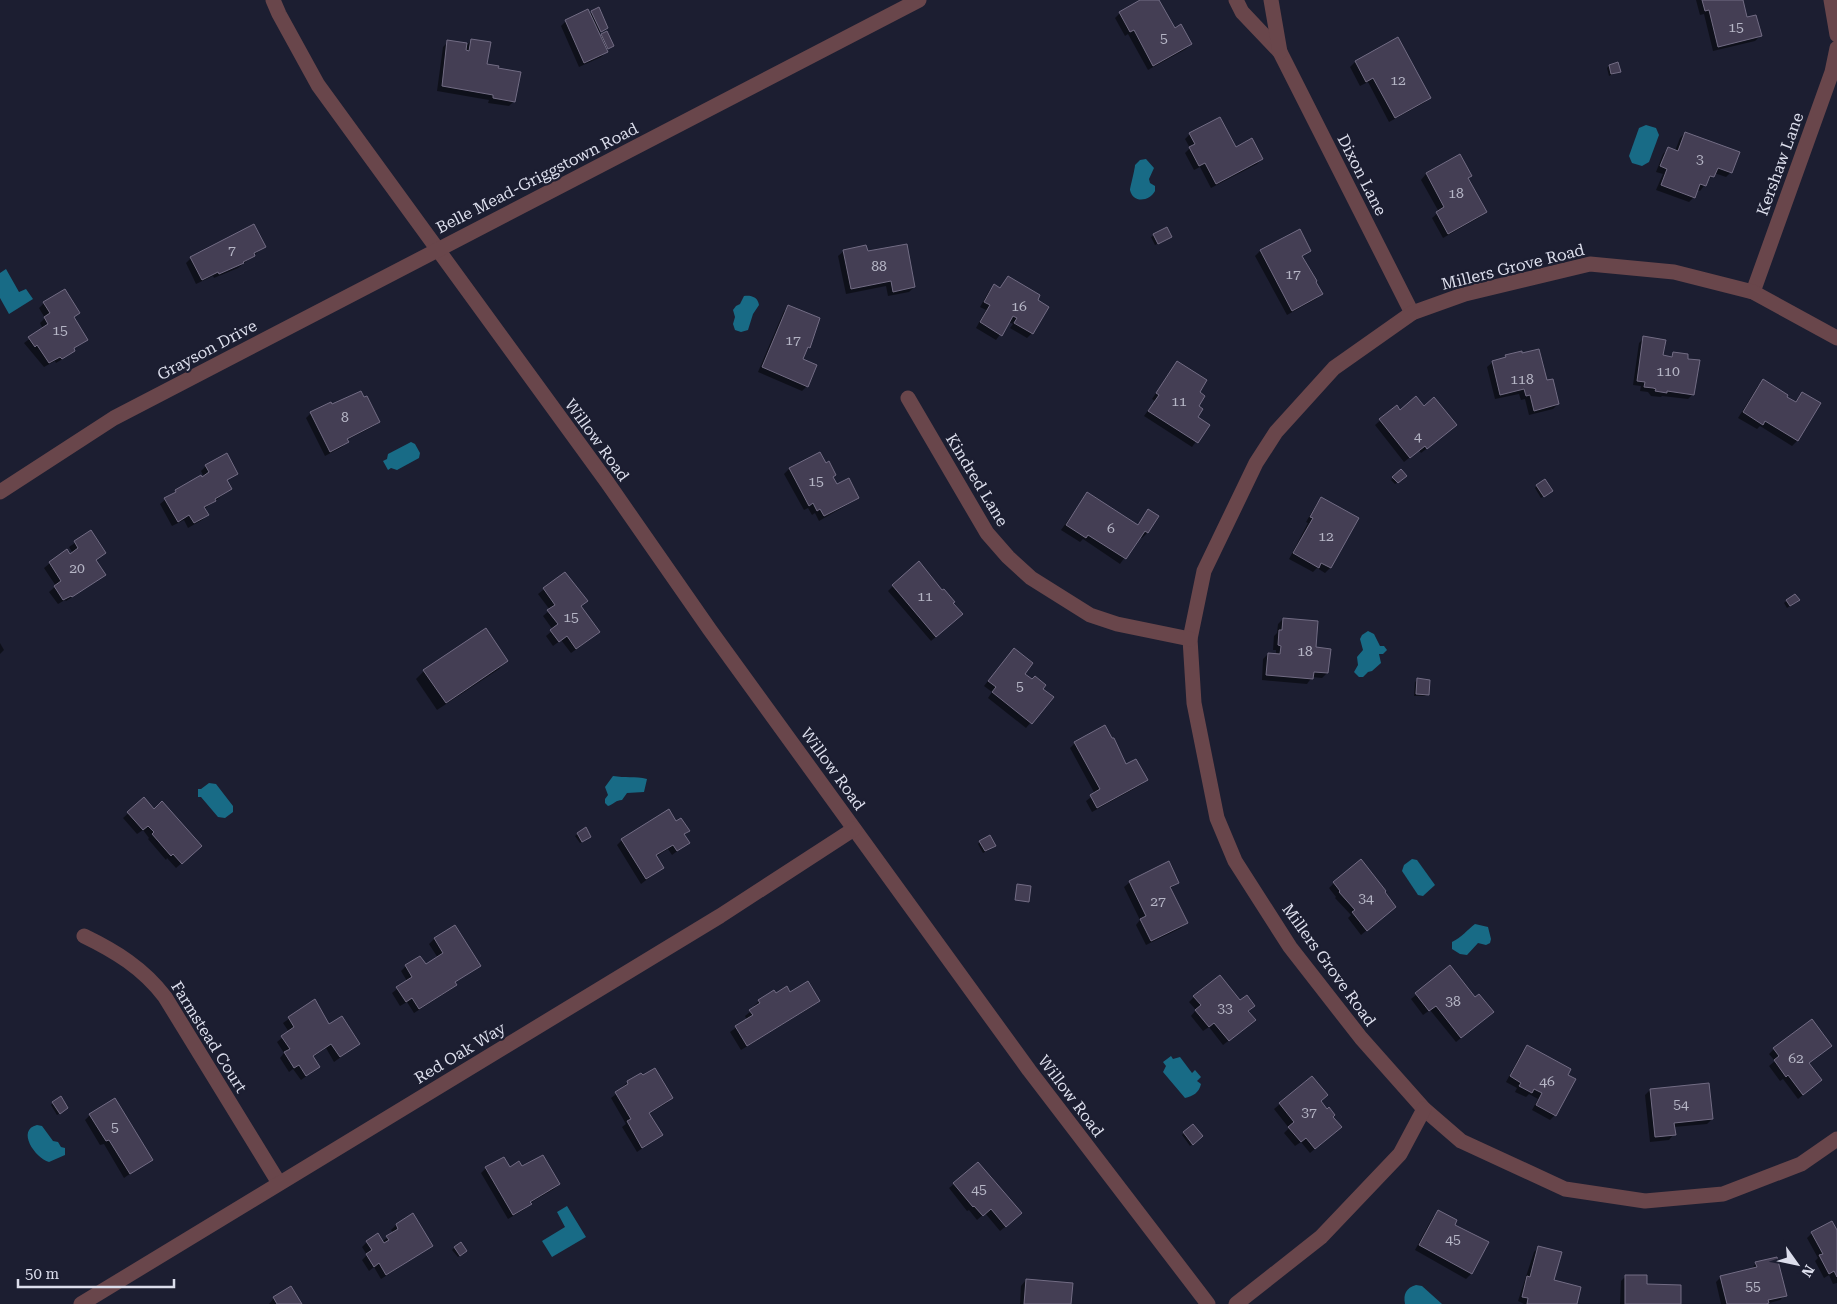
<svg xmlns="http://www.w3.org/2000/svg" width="1837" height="1304" viewBox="0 0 1837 1304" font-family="'Roboto Serif',serif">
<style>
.water{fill:#186b86}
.shadow{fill:#0007}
.building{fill:#443e54;stroke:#726c84}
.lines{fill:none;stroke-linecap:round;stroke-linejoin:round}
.minor{stroke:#69464b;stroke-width:15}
.labels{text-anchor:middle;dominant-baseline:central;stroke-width:4.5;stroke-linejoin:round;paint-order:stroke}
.number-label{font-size:14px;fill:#b6b6c6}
.street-label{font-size:16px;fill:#dcdeec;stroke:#1c1e31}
</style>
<rect width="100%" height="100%" fill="#1c1e31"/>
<g class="water">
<polygon points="1646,125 1656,128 1659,135 1649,162 1642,166 1632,163 1629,156 1639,128"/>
<path d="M1146 159 1154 168 1149 179 1150 183 1155 186V191C1150 201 1133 204 1130 190 1130 188 1135 169 1135 165L1140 160Z"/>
<polygon points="6,269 19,292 26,289 33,299 9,314 0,298 0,273"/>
<path d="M744 296C751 295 758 297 759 305L753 314 748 330 741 332 735 330 733 324 735 317 733 310 736 306 740 304Z"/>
<polygon points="411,442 415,444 420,453 419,458 397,470 391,468 388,470 383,461 387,459 388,454"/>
<polygon points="1368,631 1374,634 1380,646 1384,646 1387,650 1383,654 1379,654 1381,663 1372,671 1368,672 1363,677 1359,677 1354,672 1358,665 1357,657 1363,650 1360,639 1362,635"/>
<path d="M613 776C625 778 635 776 647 779L644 792 627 793 622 800C616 800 614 804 608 806L605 803V799L608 795 605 787Z"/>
<polygon points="209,783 216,784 233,806 233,812 225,818 218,817 201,797 198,797 198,789 201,789"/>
<polygon points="1412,859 1417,860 1435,885 1423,896 1418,895 1402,871 1404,865"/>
<path d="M1475 924 1488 927 1491 939 1490 943 1486 945 1478 943 1467 955 1460 954 1452 949V942C1462 937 1467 930 1475 924Z"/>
<path d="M1171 1056 1173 1059 1180 1057 1192 1073 1195 1070 1201 1077 1197 1081 1201 1084C1199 1093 1193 1096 1185 1098L1163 1072 1166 1066 1163 1062Z"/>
<path d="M37 1125 42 1126 53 1141 58 1142 61 1147 65 1148V1155L49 1162C35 1158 16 1130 37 1125Z"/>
<polygon points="567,1206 586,1237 552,1257 542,1241 565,1227 557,1212"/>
<path d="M1416 1285 1422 1286 1442 1304H1405C1403 1294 1406 1288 1416 1285Z"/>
</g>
<g class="shadow">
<polygon points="1142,0 1158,0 1174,30 1191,44 1186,49 1148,70 1128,34 1125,36 1115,18 1120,13"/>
<polygon points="1696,0 1742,0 1746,19 1760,36 1755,41 1713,51 1704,14 1700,15"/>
<polygon points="592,12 607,28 598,33 599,37 602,35 613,46 605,50 606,52 601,57 579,67 561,26 566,21 589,15"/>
<polygon points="1398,39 1429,98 1424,103 1389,122 1368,82 1360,86 1350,67 1355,62"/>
<polygon points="472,40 486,65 514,101 509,106 488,103 489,100 437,91 443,47 448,42 467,45"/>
<polygon points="1609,66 1619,71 1609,76 1607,68"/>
<polygon points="1685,133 1731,172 1726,177 1714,173 1700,191 1697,190 1694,197 1689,202 1656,190 1663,174 1656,172 1663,154 1668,149 1675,151 1680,138"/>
<polygon points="1190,134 1235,149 1262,159 1257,164 1211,188 1200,167 1194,170 1185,153 1190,148 1185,139"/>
<polygon points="1459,156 1470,176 1467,179 1485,212 1480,217 1443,238 1432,218 1439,212 1421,180 1426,174"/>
<polygon points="254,226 264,247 238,268 214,278 213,276 196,284 186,263 191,258"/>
<polygon points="1166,229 1170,237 1155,245 1151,237"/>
<polygon points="1299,230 1309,250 1301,257 1321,294 1316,299 1287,315 1255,256 1260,251"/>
<polygon points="844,251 867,253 914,287 909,292 888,296 886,286 846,294 838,256"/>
<polygon points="1008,278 1032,333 1027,338 1010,328 1013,324 1009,322 996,340 976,328 986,310 980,307 989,291 994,286 999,289"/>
<polygon points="44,303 73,318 86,339 73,349 74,350 69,355 56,363 55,361 44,367 24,343 43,329 40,323 45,318 39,308"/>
<polygon points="789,306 809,347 804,353 801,360 807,386 802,391 758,372 784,311"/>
<polygon points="1644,338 1662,356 1670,357 1674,354 1693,394 1688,399 1662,396 1661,397 1651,396 1648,392 1640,391 1641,386 1633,385 1639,343"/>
<polygon points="1506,356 1546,382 1558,404 1553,409 1529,415 1525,399 1521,400 1519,394 1495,399 1487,367 1493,362 1502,360"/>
<polygon points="1177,362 1198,393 1196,417 1208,425 1192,447 1144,416 1155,401 1152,399"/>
<polygon points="1763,381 1794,403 1802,393 1820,404 1797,441 1792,446 1760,426 1757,429 1738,418 1758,386"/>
<polygon points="1396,407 1400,411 1423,407 1450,430 1421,453 1419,450 1404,462 1375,425"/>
<polygon points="311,413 379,421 374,426 347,440 347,442 342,447 325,456 306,418"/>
<polygon points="819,454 837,486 858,497 852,502 819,521 815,513 812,515 808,508 804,510 784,474 789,469"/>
<polygon points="206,466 237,473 226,481 231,489 204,509 207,515 202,520 188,528 184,520 172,526 160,504 176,491 204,477 201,471"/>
<polygon points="1401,471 1405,476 1395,484 1391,480"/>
<polygon points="1537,486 1549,493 1541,498 1535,488"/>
<polygon points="1087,494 1137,526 1149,511 1158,517 1147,533 1142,538 1140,536 1120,564 1083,539 1080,542 1061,530"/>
<polygon points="1322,498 1330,568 1325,573 1317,568 1313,572 1289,559 1308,523 1306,522 1317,503"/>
<polygon points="91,532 105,553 95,561 104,575 66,601 65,600 58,604 49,592 56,586 44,568 66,550 70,555 73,553 69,547"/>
<polygon points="565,573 593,637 571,653 561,640 553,646 546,636 553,630 543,616 550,610 538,594"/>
<polygon points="893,586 942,592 943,591 962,614 931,641 888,591"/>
<polygon points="1795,595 1796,602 1787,608 1784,603"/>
<polygon points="1283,619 1315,648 1327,673 1322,678 1312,677 1307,684 1262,680 1263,659 1268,654 1276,655 1276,650 1273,650 1274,636 1277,633 1278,624"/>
<polygon points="0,643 4,650 0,654"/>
<polygon points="1009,655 1023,674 1052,697 1026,728 988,698 992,692 984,686"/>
<polygon points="506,661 499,669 437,710 416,679 424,671"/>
<polygon points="1418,680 1427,694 1425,696 1414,696 1415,682"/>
<polygon points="1075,743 1126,766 1146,780 1141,785 1092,812 1086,801 1095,794 1070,748"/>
<polygon points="144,799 195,851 176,868 167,858 166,860 148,839 149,838 143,830 137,834 123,818"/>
<polygon points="676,823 688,831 684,835 688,843 672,855 668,849 655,857 662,868 641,884 617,845 622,840"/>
<polygon points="578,834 590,837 580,843 575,836"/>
<polygon points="980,842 992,848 983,853 978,844"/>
<polygon points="1168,863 1178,882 1170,889 1186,923 1181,928 1146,945 1136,925 1140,920 1124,887 1130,882"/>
<polygon points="1334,883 1383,893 1390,911 1361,935 1348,918 1351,915 1335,898 1336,897 1329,888"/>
<polygon points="455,927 479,966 454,983 456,985 450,990 414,1013 407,1002 400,1006 392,993 407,981 401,971 406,966 425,966 438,958 429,944 434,939"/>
<polygon points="1450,967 1487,1017 1456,1042 1430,1010 1423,1015 1411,999"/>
<polygon points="774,992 776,995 790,993 818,1000 813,1006 741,1050 730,1032 747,1020 745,1016 755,1008 754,1006 759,1001"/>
<polygon points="1194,997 1247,1011 1249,1025 1223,1045 1209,1027 1203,1031 1191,1016 1196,1010 1189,1002"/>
<polygon points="315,1001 329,1026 359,1044 334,1062 326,1048 313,1057 319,1067 301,1080 293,1069 289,1072 280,1058 284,1053 277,1042 289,1032 283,1023"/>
<polygon points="1527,1047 1555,1115 1550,1120 1532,1110 1538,1099 1529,1094 1526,1097 1515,1092 1517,1088 1506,1082 1522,1052"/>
<polygon points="1774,1049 1808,1063 1821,1080 1798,1099 1783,1079 1780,1081 1769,1066 1775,1061 1769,1054"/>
<polygon points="1312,1078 1319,1101 1340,1127 1310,1153 1301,1142 1295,1146 1284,1133 1289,1128 1274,1109"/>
<polygon points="628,1082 672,1098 667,1103 648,1114 661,1135 637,1152 622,1127 626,1124 611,1098 623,1089 622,1087"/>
<polygon points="1650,1090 1712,1119 1707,1124 1674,1127 1674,1134 1669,1140 1650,1142 1645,1095"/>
<polygon points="53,1103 65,1110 57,1115 51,1105"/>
<polygon points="90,1115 151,1159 124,1178 104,1144 100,1145 85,1120"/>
<polygon points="1184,1133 1199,1138 1190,1146 1182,1135"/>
<polygon points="486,1168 521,1168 559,1184 554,1189 530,1203 525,1209 508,1219 481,1173"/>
<polygon points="954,1184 1016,1218 1000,1231 985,1213 977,1220 969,1210 967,1211 949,1188"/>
<polygon points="1438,1212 1454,1225 1487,1243 1471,1274 1466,1279 1415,1250 1433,1217"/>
<polygon points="412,1215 431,1245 426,1250 381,1279 374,1267 369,1271 362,1260 367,1255 362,1247 367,1242 382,1242 393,1233 391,1230 396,1225"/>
<polygon points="1812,1233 1837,1233 1837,1283 1833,1284 1829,1275 1824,1278 1815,1261 1818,1258 1807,1238"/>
<polygon points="1539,1247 1552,1281 1575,1304 1524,1304 1518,1301 1534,1252"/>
<polygon points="454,1248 463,1253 458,1257 452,1250"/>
<polygon points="1756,1263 1785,1295 1780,1300 1766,1304 1721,1304 1716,1282 1721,1277 1751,1270"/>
<polygon points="1626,1276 1646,1285 1680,1304 1620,1304 1621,1281"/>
<polygon points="1026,1280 1070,1304 1020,1304 1021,1286"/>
<polygon points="274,1298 301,1304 269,1304"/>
</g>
<g class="building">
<polygon points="1140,0 1159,0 1175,28 1181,24 1192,44 1153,66 1134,30 1130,32 1119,12"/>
<polygon points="1702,0 1743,0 1747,17 1756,15 1762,36 1718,47 1709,10 1705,11"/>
<polygon points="599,7 608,28 601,32 591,11"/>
<polygon points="588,9 608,52 584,63 565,20"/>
<polygon points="607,31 614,46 608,49 601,34"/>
<polygon points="1398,37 1431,98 1395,118 1373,78 1366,82 1355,61"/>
<polygon points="471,39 491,42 487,64 499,66 498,68 521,72 515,102 493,98 493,95 442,86 447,40 467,43 466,50 469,51"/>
<polygon points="1618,62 1621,72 1611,74 1609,65"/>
<polygon points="1220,117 1236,147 1252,138 1263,159 1216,184 1205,163 1199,166 1189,147 1195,144 1189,133"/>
<polygon points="1685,132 1740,152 1732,173 1718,168 1714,177 1710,176 1706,186 1700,184 1695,198 1661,185 1667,169 1660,166 1668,147 1678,151"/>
<polygon points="1460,154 1472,176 1468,178 1487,212 1448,234 1436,212 1444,207 1426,173"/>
<polygon points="254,224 266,247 254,253 255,256 243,262 244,263 219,274 218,272 202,280 190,257"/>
<polygon points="1167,227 1172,237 1158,244 1153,234"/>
<polygon points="1300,229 1311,251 1302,256 1317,281 1316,282 1323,294 1292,311 1260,250"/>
<polygon points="907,244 915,287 893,292 891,281 851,289 843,250 866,245 868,251"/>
<polygon points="1008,276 1040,295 1038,300 1049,307 1033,334 1014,323 1017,318 1013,316 1002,336 980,322 990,305 984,302 994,284 1000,288"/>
<polygon points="65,289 80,313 74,317 88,340 74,348 75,351 62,359 60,357 49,363 37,345 35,347 28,337 48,324 44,317 50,313 43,302"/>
<polygon points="788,305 820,318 810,348 808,347 803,359 817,365 808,387 762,367"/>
<polygon points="1643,336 1666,340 1663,355 1672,357 1673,352 1688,354 1688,359 1700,360 1694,395 1667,391 1667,393 1655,391 1656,389 1653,388 1644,387 1645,382 1637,381"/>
<polygon points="1539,349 1547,380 1553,379 1559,404 1534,411 1530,395 1526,396 1524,389 1500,395 1492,361 1506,357 1505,355 1522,351 1522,353"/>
<polygon points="1177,361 1207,380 1200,392 1205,396 1199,406 1203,409 1198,417 1210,425 1198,443 1148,411 1159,395 1156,393"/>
<polygon points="1763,379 1788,395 1787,397 1796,402 1802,392 1821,403 1798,441 1765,421 1763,425 1743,412"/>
<polygon points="361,391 364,397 367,396 380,422 347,439 349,442 330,452 310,412 331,402 332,404"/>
<polygon points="1416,396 1424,406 1434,397 1457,425 1427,449 1425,446 1410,458 1379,419 1397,405 1400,410"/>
<polygon points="820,452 826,463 829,461 836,475 833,477 837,484 849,478 859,498 824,516 820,509 817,511 813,503 809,506 789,468"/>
<polygon points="227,453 238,474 227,480 232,489 215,499 216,501 204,507 209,515 194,523 189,515 178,522 164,498 176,492 175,490 201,475 202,477 209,472 205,465"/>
<polygon points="1401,469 1407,476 1398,483 1392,477"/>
<polygon points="1545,479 1553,491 1544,497 1536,485"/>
<polygon points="1087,492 1138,525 1148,509 1159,516 1148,533 1145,531 1126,559 1088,535 1086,538 1066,525"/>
<polygon points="1321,497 1359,518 1331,568 1321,563 1319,568 1293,553 1313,518 1310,517"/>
<polygon points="91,530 106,553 96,560 106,575 72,597 71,596 63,600 54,586 61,581 49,562 67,549 70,554 78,548 74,541"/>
<polygon points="919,561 942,590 944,589 955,602 953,603 963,614 936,637 892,585"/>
<polygon points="565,572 588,601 581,606 600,632 576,649 567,636 559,642 550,630 558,624 547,610 555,605 543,588"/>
<polygon points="1795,594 1800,600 1790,606 1786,600"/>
<polygon points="1283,618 1318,621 1316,647 1331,649 1328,673 1314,672 1313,679 1266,675 1268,653 1280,654 1281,646 1278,645 1279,630 1282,630"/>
<polygon points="486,628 508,661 446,703 423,670"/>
<polygon points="1014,648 1033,663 1025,674 1032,679 1035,676 1046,685 1043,689 1054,697 1032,724 992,692 996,687 988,681"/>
<polygon points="1417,678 1430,680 1429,695 1416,694"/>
<polygon points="1105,725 1112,738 1114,738 1126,764 1136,759 1148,780 1097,808 1090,795 1100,789 1074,742"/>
<polygon points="144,797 154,809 162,801 202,846 182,864 173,854 171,856 152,834 154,832 148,826 143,830 127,812"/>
<polygon points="669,809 676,821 681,818 690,831 684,834 690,843 677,851 673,845 656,855 664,868 646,879 621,839"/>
<polygon points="586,827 591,837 582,842 577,833"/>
<polygon points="990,835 996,846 985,851 979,841"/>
<polygon points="1361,859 1386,891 1385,892 1396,907 1367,931 1352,912 1355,910 1339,892 1340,891 1333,882"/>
<polygon points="1169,861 1179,883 1170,887 1188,923 1151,941 1140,919 1146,916 1129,881"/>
<polygon points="1017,884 1031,886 1029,902 1015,900"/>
<polygon points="455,925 481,966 455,982 457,985 419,1009 412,998 406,1002 396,987 412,977 405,965 420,956 426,964 443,953 434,938"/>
<polygon points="1450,965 1475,997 1479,994 1494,1012 1461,1038 1436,1006 1429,1011 1415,993"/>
<polygon points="1220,975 1240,1000 1247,995 1255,1006 1248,1011 1256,1020 1229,1041 1214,1023 1209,1027 1195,1010 1201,1005 1193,996"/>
<polygon points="808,981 820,1001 747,1046 735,1026 753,1015 749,1010 760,1003 758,1000 774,990 776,993 787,986 790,992"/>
<polygon points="315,999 329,1024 342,1016 360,1044 340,1057 331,1044 313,1056 320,1067 306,1076 299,1065 294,1068 284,1052 290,1049 281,1036 294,1027 288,1017"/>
<polygon points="1812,1019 1832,1046 1809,1063 1822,1080 1803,1095 1788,1075 1786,1077 1774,1060 1779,1056 1773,1048"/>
<polygon points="1527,1045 1571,1069 1568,1075 1576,1079 1556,1116 1536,1105 1542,1093 1534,1089 1532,1093 1519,1086 1521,1083 1510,1076"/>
<polygon points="655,1068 673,1098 649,1113 663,1135 642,1148 627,1121 631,1119 615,1092 628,1084 627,1081 641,1073 643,1075"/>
<polygon points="1312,1076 1328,1095 1321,1101 1327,1109 1329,1107 1335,1115 1333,1117 1342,1127 1315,1149 1306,1138 1301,1142 1288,1127 1294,1122 1279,1103"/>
<polygon points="1709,1083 1713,1119 1674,1123 1676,1135 1655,1137 1650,1089"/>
<polygon points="61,1096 68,1108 60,1114 52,1102"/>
<polygon points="115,1098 153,1160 130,1174 109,1140 106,1141 89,1114"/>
<polygon points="1193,1124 1203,1136 1193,1145 1183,1132"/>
<polygon points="543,1155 560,1184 530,1202 532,1204 513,1215 485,1167 504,1157 510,1167 519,1161 522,1166"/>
<polygon points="978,1162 1022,1213 1006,1227 991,1209 983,1216 974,1206 973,1207 953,1183"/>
<polygon points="1438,1210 1457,1220 1455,1225 1489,1242 1472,1274 1419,1245"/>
<polygon points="413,1213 433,1246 386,1275 379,1263 374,1267 366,1254 372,1250 366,1241 378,1233 384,1243 389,1240 386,1236 398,1229 396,1224"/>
<polygon points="1832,1221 1837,1230 1837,1277 1834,1271 1829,1274 1819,1255 1823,1254 1811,1232"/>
<polygon points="461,1242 467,1251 460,1256 454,1247"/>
<polygon points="1538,1246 1562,1252 1554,1280 1581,1287 1577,1304 1527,1304 1528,1298 1522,1297 1527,1276 1530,1277"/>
<polygon points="1777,1257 1787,1296 1768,1300 1769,1303 1766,1304 1727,1304 1720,1276 1757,1267 1755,1262"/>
<polygon points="1625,1275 1647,1275 1647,1284 1681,1285 1681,1304 1625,1304"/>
<polygon points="1026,1279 1073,1283 1071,1304 1024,1304"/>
<polygon points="291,1286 302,1304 277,1304 273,1297"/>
</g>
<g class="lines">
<g class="minor">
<polyline points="273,0 279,14 318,85 607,482 710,630 1029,1070 1208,1304"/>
<polyline points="1236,0 1242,12 1280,52 1412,313"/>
<polyline points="1271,0 1280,52"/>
<polyline points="1831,0 1837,35"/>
<polyline points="1753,292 1832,72 1837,48"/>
<polyline points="1837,338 1753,292 1674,272 1590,264 1465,294 1412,313 1334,368 1276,432 1256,463 1204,571 1190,639 1194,703 1217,818 1235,861 1290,947 1361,1038 1424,1109 1461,1141 1565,1189 1645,1201 1723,1194 1801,1164 1837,1139"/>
<polyline points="908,398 987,533 1008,557 1031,578 1090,615 1117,624 1190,639"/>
<polyline points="0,492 114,418 919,0"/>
<path d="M84 936C115 951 143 968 165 997L279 1183"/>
<polyline points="81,1304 720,916 854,829"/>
<polyline points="1236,1304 1321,1237 1400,1154 1424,1109"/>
</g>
</g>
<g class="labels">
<g class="number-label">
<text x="1736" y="27">15</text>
<text x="1164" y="38">5</text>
<text x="1398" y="80">12</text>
<text x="1700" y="159">3</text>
<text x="1456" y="193">18</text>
<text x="232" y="250">7</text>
<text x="879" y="266">88</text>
<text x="1293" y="274">17</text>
<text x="1019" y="306">16</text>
<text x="60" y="330">15</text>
<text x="793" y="340">17</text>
<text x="1668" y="371">110</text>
<text x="1522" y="379">118</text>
<text x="1179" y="401">11</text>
<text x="345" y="417">8</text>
<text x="1418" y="436">4</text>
<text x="816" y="481">15</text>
<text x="1111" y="528">6</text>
<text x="1326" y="536">12</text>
<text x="77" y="568">20</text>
<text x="925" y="596">11</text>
<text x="571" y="617">15</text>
<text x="1305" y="651">18</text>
<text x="1020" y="686">5</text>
<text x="1366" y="898">34</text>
<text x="1158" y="901">27</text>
<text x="1453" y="1001">38</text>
<text x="1225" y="1008">33</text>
<text x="1796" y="1058">62</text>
<text x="1547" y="1081">46</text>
<text x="1681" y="1104">54</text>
<text x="1309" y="1112">37</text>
<text x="115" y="1127">5</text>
<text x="979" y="1189">45</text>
<text x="1453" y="1239">45</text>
<text x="1753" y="1286">55</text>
</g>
<g class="street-label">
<text transform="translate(1780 164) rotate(-70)">Kershaw Lane</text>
<text transform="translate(1362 175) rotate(63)">Dixon Lane</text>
<text transform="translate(537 178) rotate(-27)">Belle Mead-Griggstown Road</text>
<text transform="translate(1513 267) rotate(-14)">Millers Grove Road</text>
<text transform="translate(207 350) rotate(-28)">Grayson Drive</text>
<text transform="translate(597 440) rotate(54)">Willow Road</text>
<text transform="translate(977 480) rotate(59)">Kindred Lane</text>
<text transform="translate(833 769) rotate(54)">Willow Road</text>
<text transform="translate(1329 965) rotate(54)">Millers Grove Road</text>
<text transform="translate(209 1037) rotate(58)">Farmstead Court</text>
<text transform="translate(460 1053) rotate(-31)">Red Oak Way</text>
<text transform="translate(1071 1096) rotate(53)">Willow Road</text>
</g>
</g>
<g transform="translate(1797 1264) rotate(123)" stroke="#1c1e31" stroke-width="4" paint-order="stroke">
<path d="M0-4L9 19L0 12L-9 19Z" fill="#dcdeec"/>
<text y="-8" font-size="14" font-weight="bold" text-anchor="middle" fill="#dcdeec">N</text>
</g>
<path d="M18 1279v8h156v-8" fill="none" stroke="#dcdeec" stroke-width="2.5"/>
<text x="25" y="1279" font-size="15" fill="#dcdeec" stroke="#1c1e31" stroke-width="4" paint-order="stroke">50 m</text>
</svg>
